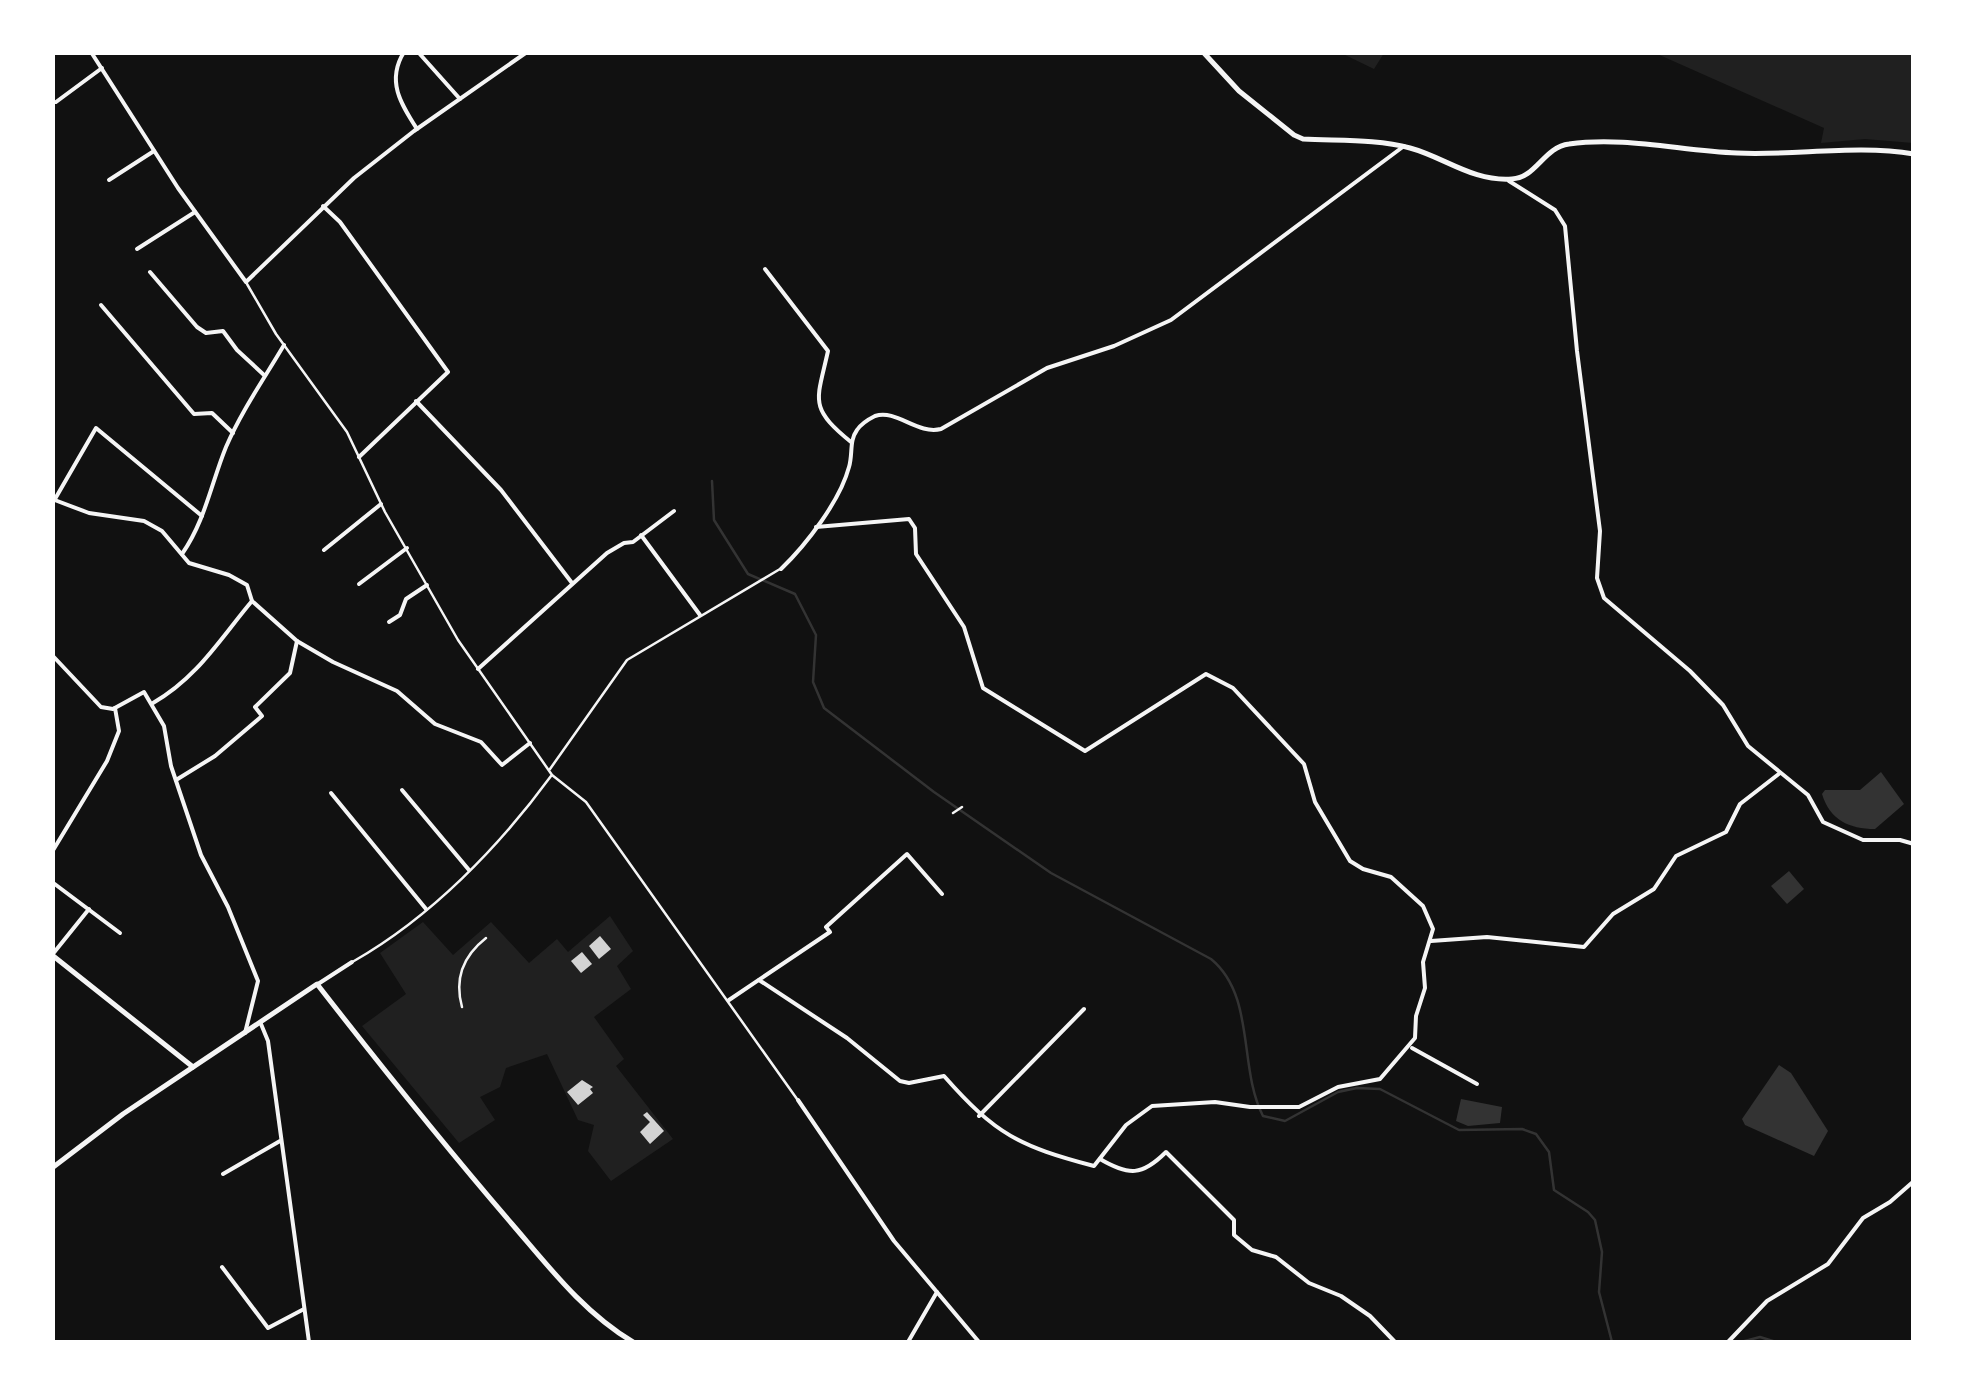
<svg xmlns="http://www.w3.org/2000/svg" width="1966" height="1395" viewBox="0 0 1966 1395" font-family="'DM Sans',sans-serif">
<style>
.green{fill:#202020}
.water{fill:#333}
.lines{fill:none;stroke-linecap:round;stroke-linejoin:round}
.stream{stroke:#333;stroke-width:2.5}
.building{fill:#d3d3d3}
.path{stroke:#f5f5f5;stroke-width:2.5}
.pedestrian{stroke:#f5f5f5;stroke-width:2.5}
.minor{stroke:#f5f5f5;stroke-width:4}
.tertiary{stroke:#f5f5f5;stroke-width:5}
.secondary{stroke:#f5f5f5;stroke-width:5}
</style>
<rect width="100%" height="100%" fill="#111"/>
<g class="green">
<polygon points="1341,53 1384,53 1374,69"/>
<polygon points="1655,53 1913,53 1913,143 1865,139 1821,143 1824,128"/>
<polygon points="610,916 633,951 617,966 631,989 594,1017 624,1059 616,1066 673,1139 611,1181 588,1151 594,1125 578,1120 547,1054 506,1068 500,1087 480,1097 495,1120 459,1143 362,1026 406,994 380,953 423,922 453,955 491,922 529,963 557,939 568,952"/>
</g>
<g class="water">
<path d="M1881 772 1904 804 1875 829C1849 829 1830 820 1822 794L1825 790H1860Z"/>
<polygon points="1789,871 1804,889 1787,904 1771,886"/>
<polygon points="1779,1065 1791,1073 1828,1131 1814,1156 1745,1125 1742,1119"/>
<polygon points="1461,1099 1502,1107 1500,1123 1468,1126 1456,1121"/>
</g>
<g class="lines">
<g class="stream">
<path d="M712 481 714 520 748 574 795 594 816 635 813 682 824 708 934 792 1051 873 1211 959C1256 996 1238 1068 1263 1116L1285 1121 1338 1092 1357 1088 1380 1089 1459 1130 1522 1129 1536 1134 1549 1152 1554 1190 1588 1212 1595 1220 1602 1252 1599 1292 1612 1342"/>
<polyline points="1741,1342 1760,1337 1776,1342"/>
</g>
</g>
<g class="building">
<polygon points="600,936 611,949 599,959 589,946"/>
<polygon points="582,952 592,964 581,973 571,961"/>
<polygon points="582,1080 593,1087 590,1089 593,1093 578,1105 567,1092"/>
<polygon points="647,1112 664,1131 650,1144 640,1132 650,1122 643,1115"/>
</g>
<g class="lines">
<polyline class="path" points="953,813 962,807"/>
<g class="pedestrian">
<polyline points="247,284 276,334 347,432 385,512 458,640 552,775 586,802 797,1099"/>
<polyline points="550,769 627,660 780,569"/>
<path d="M354 961C431 917 499 847 551 776"/>
<path d="M462 1007C454 978 463 956 486 938"/>
</g>
<g class="minor">
<polyline points="91,52 178,188 246,282 354,178 414,131 527,52"/>
<path d="M404 52C386 81 401 104 417 129"/>
<polyline points="418,52 460,99"/>
<polyline points="56,102 102,68"/>
<polyline points="109,180 154,151"/>
<polyline points="1509,181 1555,210 1565,226 1577,351 1600,531 1597,578 1604,598 1690,671 1723,705 1748,746 1808,795 1823,822 1863,840 1900,840 1914,844"/>
<polyline points="323,206 340,222 448,372 359,457"/>
<polyline points="137,249 195,212"/>
<path d="M765 269 828 351C817 401 808 407 851 442"/>
<polyline points="150,272 197,327 206,333 223,331 237,350 264,375"/>
<polyline points="101,305 194,414 212,413 233,433"/>
<polyline points="416,401 501,490 572,583"/>
<polyline points="52,499 89,513 144,521 162,531 189,563 229,575 247,585 252,601 297,641 333,662 397,691 435,724 481,742 502,765 530,743"/>
<polyline points="55,499 96,428 202,516"/>
<polyline points="641,535 700,615"/>
<polyline points="324,550 381,504"/>
<path d="M182 554C205 521 211 484 226 447 242 410 264 379 284 345"/>
<path d="M781 569C806 545 840 501 849 467 853 454 849 441 857 430 861 424 869 419 875 416 897 409 917 435 941 429L1047 368 1114 346 1171 320 1404 146"/>
<polyline points="359,584 407,548"/>
<polyline points="389,622 400,615 406,599 427,585"/>
<polyline points="52,655 101,707 113,709 144,692 164,726 171,766 201,855 228,907 258,981 245,1033"/>
<polyline points="478,669 607,553 624,543 633,542 674,511"/>
<path d="M153 703C197 678 220 639 252 601"/>
<polyline points="176,780 215,756 262,716 255,707 290,673 297,641"/>
<polyline points="402,790 469,870"/>
<polyline points="331,793 426,909"/>
<polyline points="52,852 107,761 119,731 115,708"/>
<polyline points="52,882 120,933"/>
<polyline points="1431,941 1487,937 1584,947 1613,914 1654,889 1676,856 1726,832 1740,804 1780,773"/>
<polyline points="52,955 89,909"/>
<path d="M759 980 847 1038 900 1081 909 1083 944 1076C996 1135 1019 1146 1094 1166L1126 1125 1152 1106 1215 1102 1250 1107H1299L1338 1087 1380 1079 1415 1038 1416 1016 1425 988 1423 962 1433 929 1423 906 1391 877 1363 869 1350 861 1315 802 1304 764 1233 688 1206 674 1085 751 983 688 964 627 916 554 915 528 909 519 816 527"/>
<polyline points="318,984 352,962"/>
<polyline points="729,1000 830,932 826,927 907,854 942,894"/>
<polyline points="261,1024 268,1041 309,1342"/>
<polyline points="1412,1048 1477,1084"/>
<polyline points="798,1100 894,1241 979,1342"/>
<polyline points="979,1116 1084,1009"/>
<path d="M1100 1159C1129 1176 1142 1176 1166 1152L1234 1220V1235L1252 1250 1276 1257 1309 1283 1341 1296 1370 1316 1395 1342"/>
<polyline points="223,1174 280,1141"/>
<polyline points="222,1267 268,1328 304,1309"/>
<polyline points="908,1342 937,1292"/>
<polyline points="1728,1342 1767,1301 1828,1264 1863,1218 1890,1202 1914,1181"/>
</g>
<path class="tertiary" d="M1203 52 1239 91 1294 135 1303 139C1338 141 1377 139 1410 148 1444 157 1473 182 1512 179 1536 178 1544 147 1569 144 1624 136 1682 151 1737 153 1795 156 1856 144 1914 154"/>
<g class="secondary">
<polyline points="52,955 193,1067"/>
<path d="M52 1168 123 1114 317 984C380 1065 445 1146 512 1224 549 1267 584 1313 633 1342"/>
</g>
</g>
<rect width="1966" height="1395" fill="none" stroke="#ffffff" stroke-width="110"/>
</svg>
